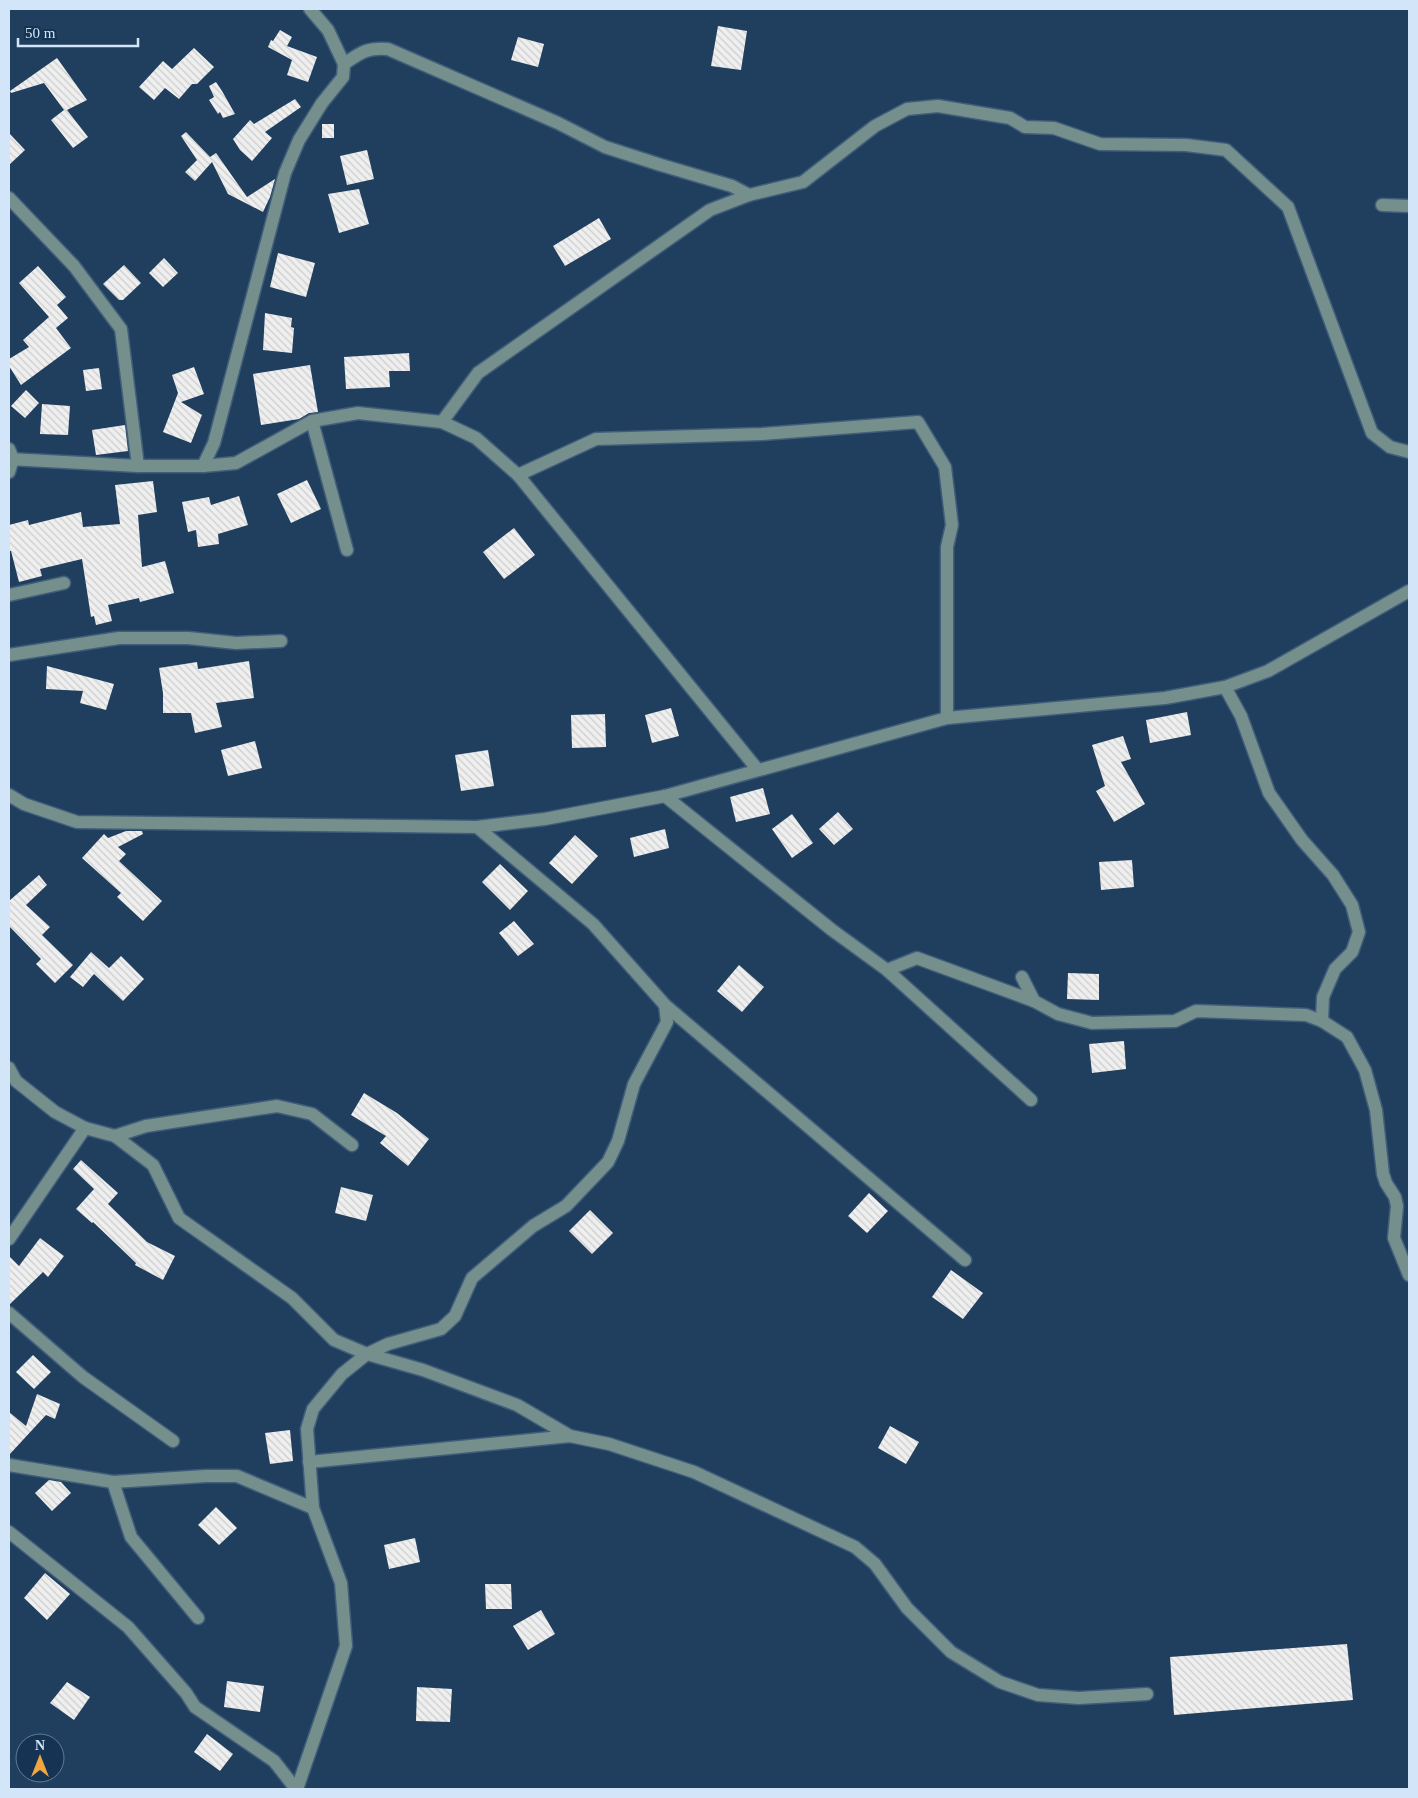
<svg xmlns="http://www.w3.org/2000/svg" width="1418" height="1798" viewBox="0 0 1418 1798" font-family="Georgia,serif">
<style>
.building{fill:url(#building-back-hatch)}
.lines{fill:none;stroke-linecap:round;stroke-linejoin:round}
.minor-casing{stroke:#405d7a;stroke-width:15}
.minor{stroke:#758f8d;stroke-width:12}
</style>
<defs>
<pattern id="building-back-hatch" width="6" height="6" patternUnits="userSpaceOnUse" patternTransform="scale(1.25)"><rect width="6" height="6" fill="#efefef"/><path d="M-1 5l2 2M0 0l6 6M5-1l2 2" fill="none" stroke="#cccdce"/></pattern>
</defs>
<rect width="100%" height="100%" fill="#203f5e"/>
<g class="building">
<polygon points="718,26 747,31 741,70 711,66"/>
<polygon points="280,30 292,37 287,46 317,57 308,82 287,75 292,60 268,47 271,40 273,41"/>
<polygon points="518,37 544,44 538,67 511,60"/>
<polygon points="194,48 214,67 197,84 192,84 179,99 165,88 154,100 139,87 163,61 172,69"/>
<polygon points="57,58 87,100 67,110 88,137 73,148 51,120 64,110 44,83 11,93 10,91"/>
<polygon points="216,82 222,91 235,114 223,118 220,112 218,114 209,100 214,97 209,86"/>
<polygon points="295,99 301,107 265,132 272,138 252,161 240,150 233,139 250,120 254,124"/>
<rect x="322" y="124" width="12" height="14"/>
<polygon points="186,132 210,157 216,153 247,197 275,179 270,197 263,212 228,194 212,162 195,181 185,172 197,160 181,136"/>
<polygon points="9,133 25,150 9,165"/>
<polygon points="367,150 374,179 347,185 340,156"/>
<polygon points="359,189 369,224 339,233 328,194"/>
<polygon points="599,218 611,239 565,266 553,246"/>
<polygon points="278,253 315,263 306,297 270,287"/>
<polygon points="164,258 178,273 163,287 149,273"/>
<polygon points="124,265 141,283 123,300 119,300 103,284"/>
<polygon points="38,266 66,297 57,305 68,318 56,328 71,348 21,385 9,366 9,359 29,347 23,340 49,317 19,283"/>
<polygon points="265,313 292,318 291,327 294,328 292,353 263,350"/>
<polygon points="409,353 410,371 389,371 390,387 346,389 344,357"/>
<polygon points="310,365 318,412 309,413 299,419 261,425 253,374"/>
<polygon points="194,367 204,394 181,402 202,415 191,443 163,432 178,393 172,375"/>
<polygon points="99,368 102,389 86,391 83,370"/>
<polygon points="26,390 39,403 25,418 11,406"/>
<polygon points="42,404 70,406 68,435 40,434"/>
<polygon points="125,425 128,451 96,455 92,430"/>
<polygon points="307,480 321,509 291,523 277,494"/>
<polygon points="153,481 157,512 138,515 142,567 165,561 174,593 140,602 139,598 108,605 112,621 96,625 94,616 91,617 82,559 40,569 42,576 19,582 11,551 9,551 9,525 28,520 29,525 81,512 83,527 120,524 115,485"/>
<polygon points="239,496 248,525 218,534 219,544 198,547 196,530 188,532 182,502 209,497 211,505"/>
<polygon points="514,528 535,555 504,579 483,552"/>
<polygon points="249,661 254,698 216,703 222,727 195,733 191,713 163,713 163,693 159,668 197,662 198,669"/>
<polygon points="47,666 114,684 106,710 80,703 83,691 46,689"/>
<polygon points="671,708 679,736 652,743 645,715"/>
<polygon points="1187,712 1191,735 1150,743 1146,720"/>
<polygon points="605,714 606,747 572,748 571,715"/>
<polygon points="1123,736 1131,759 1121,762 1145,804 1114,822 1096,791 1105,786 1092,745"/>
<polygon points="255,741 262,768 228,776 221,750"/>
<polygon points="488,750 494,786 461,791 455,755"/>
<polygon points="763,788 770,814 736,822 730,797"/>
<polygon points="838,812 853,829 834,845 819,829"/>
<polygon points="792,814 813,843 792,858 772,829"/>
<polygon points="665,829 669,848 634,857 630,838"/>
<polygon points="126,831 142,831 143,834 118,847 126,854 119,861 162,901 143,921 117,897 121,893 82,858 104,834 108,838"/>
<polygon points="575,835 598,856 572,884 549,863"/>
<polygon points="1132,860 1134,887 1101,890 1099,862"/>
<polygon points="500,864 528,891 510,910 482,882"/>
<polygon points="39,875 47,885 26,905 50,927 42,935 73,965 55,983 36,964 41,959 9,926 9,901"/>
<polygon points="514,921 534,944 518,956 499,933"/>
<polygon points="91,952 109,968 121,956 144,979 123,1001 94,974 83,987 70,977"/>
<polygon points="739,965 764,987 742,1012 717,991"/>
<polygon points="1068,973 1099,974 1099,1000 1067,999"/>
<polygon points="1124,1041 1126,1069 1092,1073 1089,1044"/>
<polygon points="364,1093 397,1113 429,1139 408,1166 380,1143 386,1136 351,1115"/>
<polygon points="81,1160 118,1193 108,1204 147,1242 175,1256 163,1280 135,1265 136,1263 93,1222 92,1223 76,1209 94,1189 73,1169"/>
<polygon points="341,1187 373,1195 366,1221 335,1213"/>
<polygon points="869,1193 888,1211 867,1233 848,1216"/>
<polygon points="590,1210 613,1233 592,1254 569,1231"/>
<polygon points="40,1238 64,1256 48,1277 43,1272 9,1305 9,1256 19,1266"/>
<polygon points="951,1270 983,1293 963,1319 932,1297"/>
<polygon points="33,1355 51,1372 34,1389 16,1372"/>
<polygon points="37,1394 60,1404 55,1419 46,1415 9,1455 9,1412 26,1426"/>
<polygon points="890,1426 919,1442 906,1464 878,1448"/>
<polygon points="290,1430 293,1461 270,1464 265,1433"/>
<polygon points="49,1480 61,1482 71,1493 52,1511 35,1493"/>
<polygon points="216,1507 237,1528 219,1545 198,1525"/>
<polygon points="415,1538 420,1562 389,1569 384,1545"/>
<polygon points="45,1573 70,1594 47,1620 24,1598"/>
<polygon points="485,1584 511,1584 512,1609 486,1609"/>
<polygon points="541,1610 555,1634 528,1650 513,1626"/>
<polygon points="1347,1644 1353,1700 1174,1715 1170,1657"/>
<polygon points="227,1681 264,1686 260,1712 224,1707"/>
<polygon points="67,1682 90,1697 74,1720 50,1703"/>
<polygon points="417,1687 452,1689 450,1722 416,1721"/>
<polygon points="207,1734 233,1754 220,1771 194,1752"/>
</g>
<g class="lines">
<defs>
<g id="minor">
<path d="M344 64C360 53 367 47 388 49L558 123 605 147 661 165 732 186 749 195"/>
<polyline points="9,198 74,266 121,329 138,466"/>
<polyline points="1382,205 1409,206"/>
<polyline points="312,421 347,550"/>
<polyline points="442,422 478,373 710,210 749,195 803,182 875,126 907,109 938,106 1010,118 1025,127 1054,128 1100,144 1186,145 1226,150 1288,207 1372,433 1390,447 1409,452"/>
<polyline points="9,449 13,459 9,472"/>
<polyline points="9,459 138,466 203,466 214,443 285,173 299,140 322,103 343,77 344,64 328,30 310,9"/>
<polyline points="203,466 236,463 312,421 358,413 442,422 476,438 518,475 758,770"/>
<polyline points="518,475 596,439 762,434 918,422 945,467 952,525 947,547 947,718"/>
<polyline points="9,595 64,583"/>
<polyline points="9,655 119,638 188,638 236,643 281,641"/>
<polyline points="1225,687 1241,716 1269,793 1302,840 1333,875 1352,905 1359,932 1352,952 1335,969 1323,997 1322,1021"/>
<polyline points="9,795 24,804 77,822 477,827 545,819 665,796 947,718 1165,698 1225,687 1268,671 1409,591"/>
<polyline points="665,796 832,930 887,970 1031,1100"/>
<polyline points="887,970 917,958 1034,1001"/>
<polyline points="1022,977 1034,1001 1058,1014 1092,1023 1175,1021 1196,1011 1306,1015 1322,1021 1347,1037 1365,1070 1376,1110 1383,1174 1386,1183 1395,1197 1397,1206 1394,1238 1409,1275"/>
<polyline points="665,1005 965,1260"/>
<polyline points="9,1068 16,1081 55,1112 85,1128 115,1136 153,1165 179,1218 292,1298 334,1340 367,1354 423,1370 517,1405 570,1436 609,1444 694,1472 855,1547 875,1564 907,1608 951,1652 1000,1682 1038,1695 1079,1698 1147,1694"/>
<polyline points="115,1136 146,1126 277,1106 312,1114 352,1145"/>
<polyline points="9,1239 85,1128"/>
<polyline points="9,1313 83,1377 173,1441"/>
<polyline points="309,1462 570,1436"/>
<polyline points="9,1465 113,1482 206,1476 237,1476 313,1508"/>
<polyline points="113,1482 131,1537 198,1618"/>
<polyline points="9,1532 128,1627 186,1693 195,1707 274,1761 296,1789"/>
<polyline points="297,1789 346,1646 341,1583 313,1508 307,1429 313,1409 342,1374 367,1354 388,1344 441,1329 455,1316 472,1278 533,1226 566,1206 608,1162 618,1141 634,1084 667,1022 665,1005 593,924 477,827"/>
</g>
</defs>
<use href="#minor" class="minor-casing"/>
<use href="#minor" class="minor"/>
</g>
<rect width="1418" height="1798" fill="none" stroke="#d3e5f8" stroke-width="20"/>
<g transform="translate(40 1758)"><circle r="24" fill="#153453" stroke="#617b95"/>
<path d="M0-4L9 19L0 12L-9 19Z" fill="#f1a640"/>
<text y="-8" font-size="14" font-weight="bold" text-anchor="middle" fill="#d3e5f8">N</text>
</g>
<path d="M18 38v8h120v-8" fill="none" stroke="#d3e5f8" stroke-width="2.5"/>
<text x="25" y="38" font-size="15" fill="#d3e5f8" stroke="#153453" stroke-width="4" paint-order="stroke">50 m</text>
</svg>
